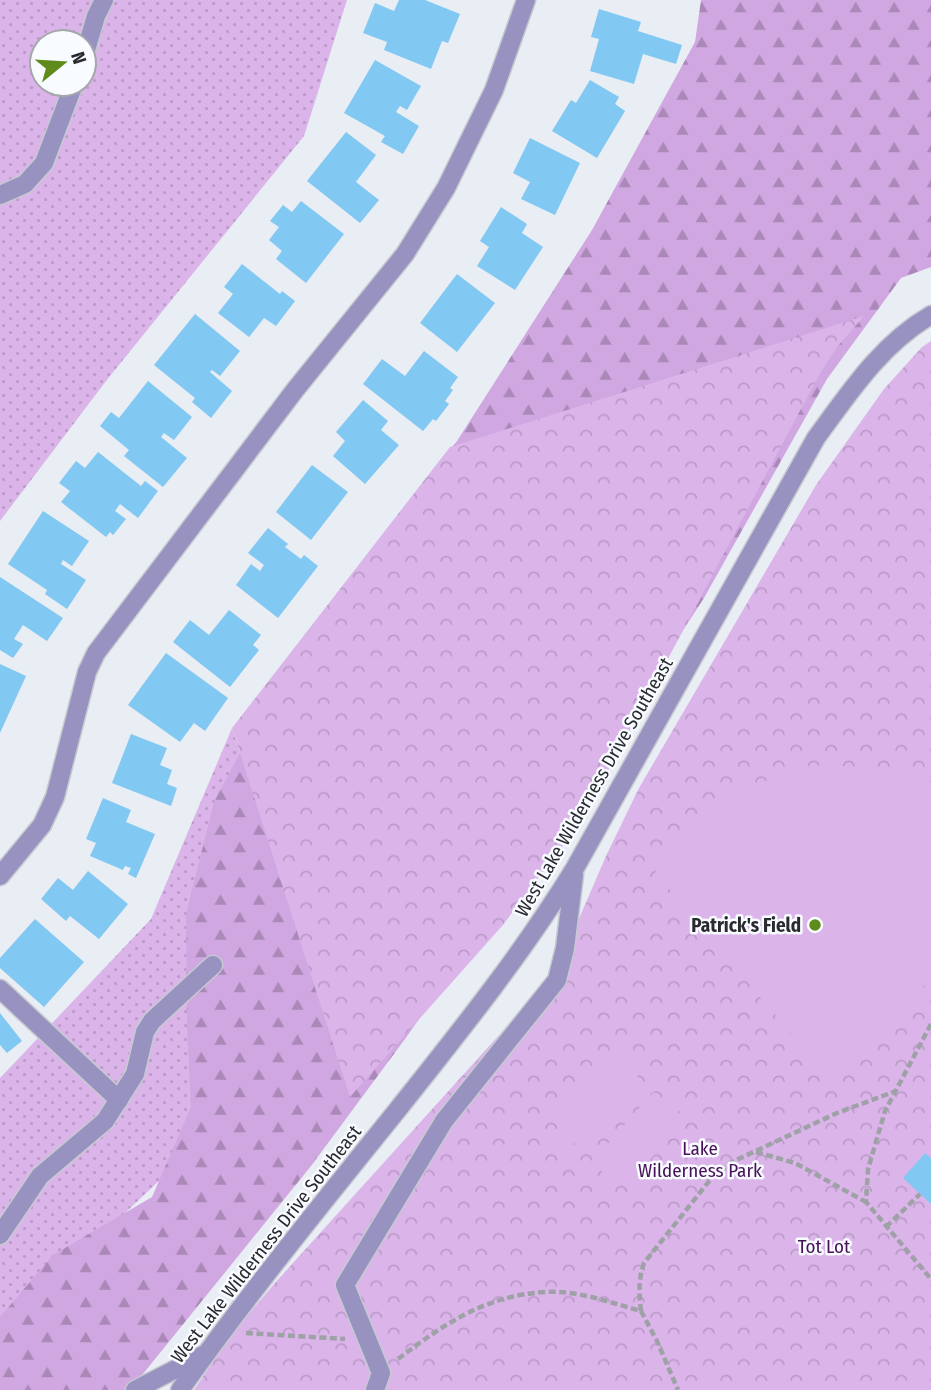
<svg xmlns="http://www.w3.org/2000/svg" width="931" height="1390" viewBox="0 0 931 1390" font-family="'Fira Sans Condensed',sans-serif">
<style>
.grass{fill:url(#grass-dots);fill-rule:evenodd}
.forest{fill:url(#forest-firs)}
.park{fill:url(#park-crowns)}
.garden{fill:#dbb4ea}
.building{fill:#81c8f3}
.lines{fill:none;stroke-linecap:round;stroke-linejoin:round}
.minor-casing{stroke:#c6cad0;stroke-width:21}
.path{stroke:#9ea1a6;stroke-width:4.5;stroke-dasharray:7 3.5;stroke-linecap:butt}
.minor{stroke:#9892c1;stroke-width:18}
.poi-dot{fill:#5e8b1b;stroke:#f8fbff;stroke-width:2.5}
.labels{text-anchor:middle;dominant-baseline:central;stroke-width:5;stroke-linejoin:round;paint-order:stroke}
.street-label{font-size:19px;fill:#292a2d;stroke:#f8fbff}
.poi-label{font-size:19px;font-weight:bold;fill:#292a2d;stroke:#f8fbff;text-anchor:end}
.park-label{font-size:19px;fill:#471258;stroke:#f8fbff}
</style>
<defs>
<pattern id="grass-dots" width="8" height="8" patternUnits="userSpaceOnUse" patternTransform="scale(1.75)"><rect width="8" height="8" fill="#dbb4ea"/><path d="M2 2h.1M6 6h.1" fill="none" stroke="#bc9bc9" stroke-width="1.8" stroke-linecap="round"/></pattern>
<pattern id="forest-firs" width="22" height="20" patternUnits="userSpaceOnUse" patternTransform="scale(1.75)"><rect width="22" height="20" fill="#d1a7e2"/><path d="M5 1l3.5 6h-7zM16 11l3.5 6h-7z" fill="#aa88b8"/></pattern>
<pattern id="park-crowns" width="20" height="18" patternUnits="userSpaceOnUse" patternTransform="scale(1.75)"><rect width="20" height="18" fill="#dbb4ea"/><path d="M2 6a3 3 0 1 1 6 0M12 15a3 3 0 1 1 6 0" fill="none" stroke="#bc9bc9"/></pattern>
</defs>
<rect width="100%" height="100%" fill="#e9edf4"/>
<g class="grass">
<path d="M0 0H347L304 136 106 381 0 521ZM42 42H84V84H42Z"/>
<polygon points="232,728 326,1023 0,1331 0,1078 151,919"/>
</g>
<polygon class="forest" points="701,0 931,0 931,267 901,278 827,379 704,598 572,801 405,1039 311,1166 130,1390 0,1390 0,1317 53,1255 152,1197 191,1107 187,1026 186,914 214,802 286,666 457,441 592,230 695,42"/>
<g class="park">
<polygon points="864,316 837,347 819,375 613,762 562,847 502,926 350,1097 232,728 450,447"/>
<polygon points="931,341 931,1390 194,1390 231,1335 274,1284 556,972 606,856 639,788 816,485 884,389 922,347"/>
</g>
<g class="garden">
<polygon points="811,765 894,768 931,786 931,978 844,1075 823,1072 655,872 726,795"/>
<polygon points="629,1049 645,1064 636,1075 643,1082 583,1148 575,1142 566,1152 550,1138 559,1127 551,1120 612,1053 619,1059"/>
<polygon points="671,1088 687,1102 677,1113 685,1121 625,1187 617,1180 614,1183 598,1168 601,1165 594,1159 654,1092 661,1098"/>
</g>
<g class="building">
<polygon points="399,0 425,0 460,14 448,43 442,41 431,69 384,50 387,42 363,33 375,3 394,11"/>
<polygon points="599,9 641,22 638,31 682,45 676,64 643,54 634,84 590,71 599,39 591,37"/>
<polygon points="375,60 421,86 407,110 400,106 396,112 419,126 403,154 381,142 385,136 344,113"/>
<polygon points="590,80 619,97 615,104 625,111 597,158 552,131 571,100 576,103"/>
<polygon points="346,132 376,155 356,182 379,200 360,223 307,181"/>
<polygon points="530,138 580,163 555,215 521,199 530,182 513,173"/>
<polygon points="301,201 344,234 306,283 276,259 282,251 269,240 279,227 270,221 283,205 292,212"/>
<polygon points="501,207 527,224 522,233 543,247 515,290 477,266 489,247 480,241"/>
<polygon points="242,264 280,294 282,291 295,301 276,326 264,318 249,337 218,313 233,294 224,287"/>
<polygon points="457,274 495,303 457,352 420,323"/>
<polygon points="195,314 240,351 220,376 212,370 210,372 232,391 211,418 192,402 195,398 154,365"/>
<polygon points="424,351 458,377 450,388 453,390 445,401 449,404 436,421 433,419 423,431 363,384 382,359 405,376"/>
<polygon points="148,381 192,417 174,440 164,433 161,437 187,458 163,487 124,456 129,450 100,426 111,412 119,418"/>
<polygon points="363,400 388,421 381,430 399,445 365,484 333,456 345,441 336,432"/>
<polygon points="98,452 141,486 145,481 158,491 138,518 120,504 115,511 126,519 113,535 110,532 106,537 61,502 70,491 59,483 76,461 85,468"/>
<polygon points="312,465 348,492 311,540 276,512"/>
<polygon points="43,511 89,541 72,566 63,560 61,564 86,580 67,609 45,594 47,590 8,564"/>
<polygon points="268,528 288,544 285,547 301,559 304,555 318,566 278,618 236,585 251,564 260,571 264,565 248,553"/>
<polygon points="0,577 63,618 47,641 23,625 14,639 23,644 13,658 0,650"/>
<polygon points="229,610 261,635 253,645 259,650 230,687 173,642 190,620 209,635"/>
<polygon points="166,653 228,698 205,731 194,723 180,742 128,705"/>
<polygon points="0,664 26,676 0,733"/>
<polygon points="131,734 167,748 160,765 172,770 167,784 177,788 171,806 112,783"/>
<polygon points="103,798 131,810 126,822 155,834 136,878 128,874 131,868 125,866 123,870 90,856 96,843 86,839"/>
<polygon points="88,871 128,904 99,939 70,916 66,921 41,899 58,878 73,890"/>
<polygon points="35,919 84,962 44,1007 0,968 0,958"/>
<polygon points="0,1013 22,1041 7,1053 0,1045"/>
<polygon points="925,1153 931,1158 931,1204 903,1178"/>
</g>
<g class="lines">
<defs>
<g id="minor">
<polyline points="84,57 96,16 104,0"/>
<polyline points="0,195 25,184 44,163 74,84"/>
<polyline points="0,876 42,825 55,797 87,672 96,653 295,390 405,254 446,188 494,90 526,0"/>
<polyline points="0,989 119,1100"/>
<polyline points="0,1235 40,1176 105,1121 135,1074 145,1032 152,1021 213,965"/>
<polyline points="135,1390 203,1355"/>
<path d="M180 1390C249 1293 324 1201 399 1108 461 1030 523 953 575 868L816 438C849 393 881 344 931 315"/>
<polyline points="375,1390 381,1373 345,1285 444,1121 557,980 565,948 574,875"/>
</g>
</defs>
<use href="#minor" class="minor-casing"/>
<g class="path">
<polyline points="931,1024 885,1111 868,1169 866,1202 931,1279"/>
<polyline points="756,1152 795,1163 866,1202"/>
<polyline points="886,1227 920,1194"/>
<path d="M641 1311C639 1294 638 1280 644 1263L714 1175 732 1162 837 1113 896 1091"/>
<polyline points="246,1333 345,1339"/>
<path d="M398 1359C444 1324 486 1295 546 1292 578 1290 611 1303 641 1311L657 1341 678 1390"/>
</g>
<use href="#minor" class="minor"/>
</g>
<circle class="poi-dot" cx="815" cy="925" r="7"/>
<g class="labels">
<g class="street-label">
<text transform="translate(594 787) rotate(-60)">West Lake Wilderness Drive Southeast</text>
<text transform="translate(266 1244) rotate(-52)">West Lake Wilderness Drive Southeast</text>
</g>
<g class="poi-label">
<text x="801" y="925">Patrick's Field</text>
</g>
<g class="park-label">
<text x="700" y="1148">Lake<tspan x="700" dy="22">Wilderness Park</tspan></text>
<text x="824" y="1246">Tot Lot</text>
</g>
</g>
<g transform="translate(63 63) rotate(72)"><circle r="33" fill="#f8fbff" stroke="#a5a7ab" stroke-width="2"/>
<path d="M0-5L12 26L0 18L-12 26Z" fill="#5e8b1b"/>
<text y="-10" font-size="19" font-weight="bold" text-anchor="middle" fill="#292a2d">N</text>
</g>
</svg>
